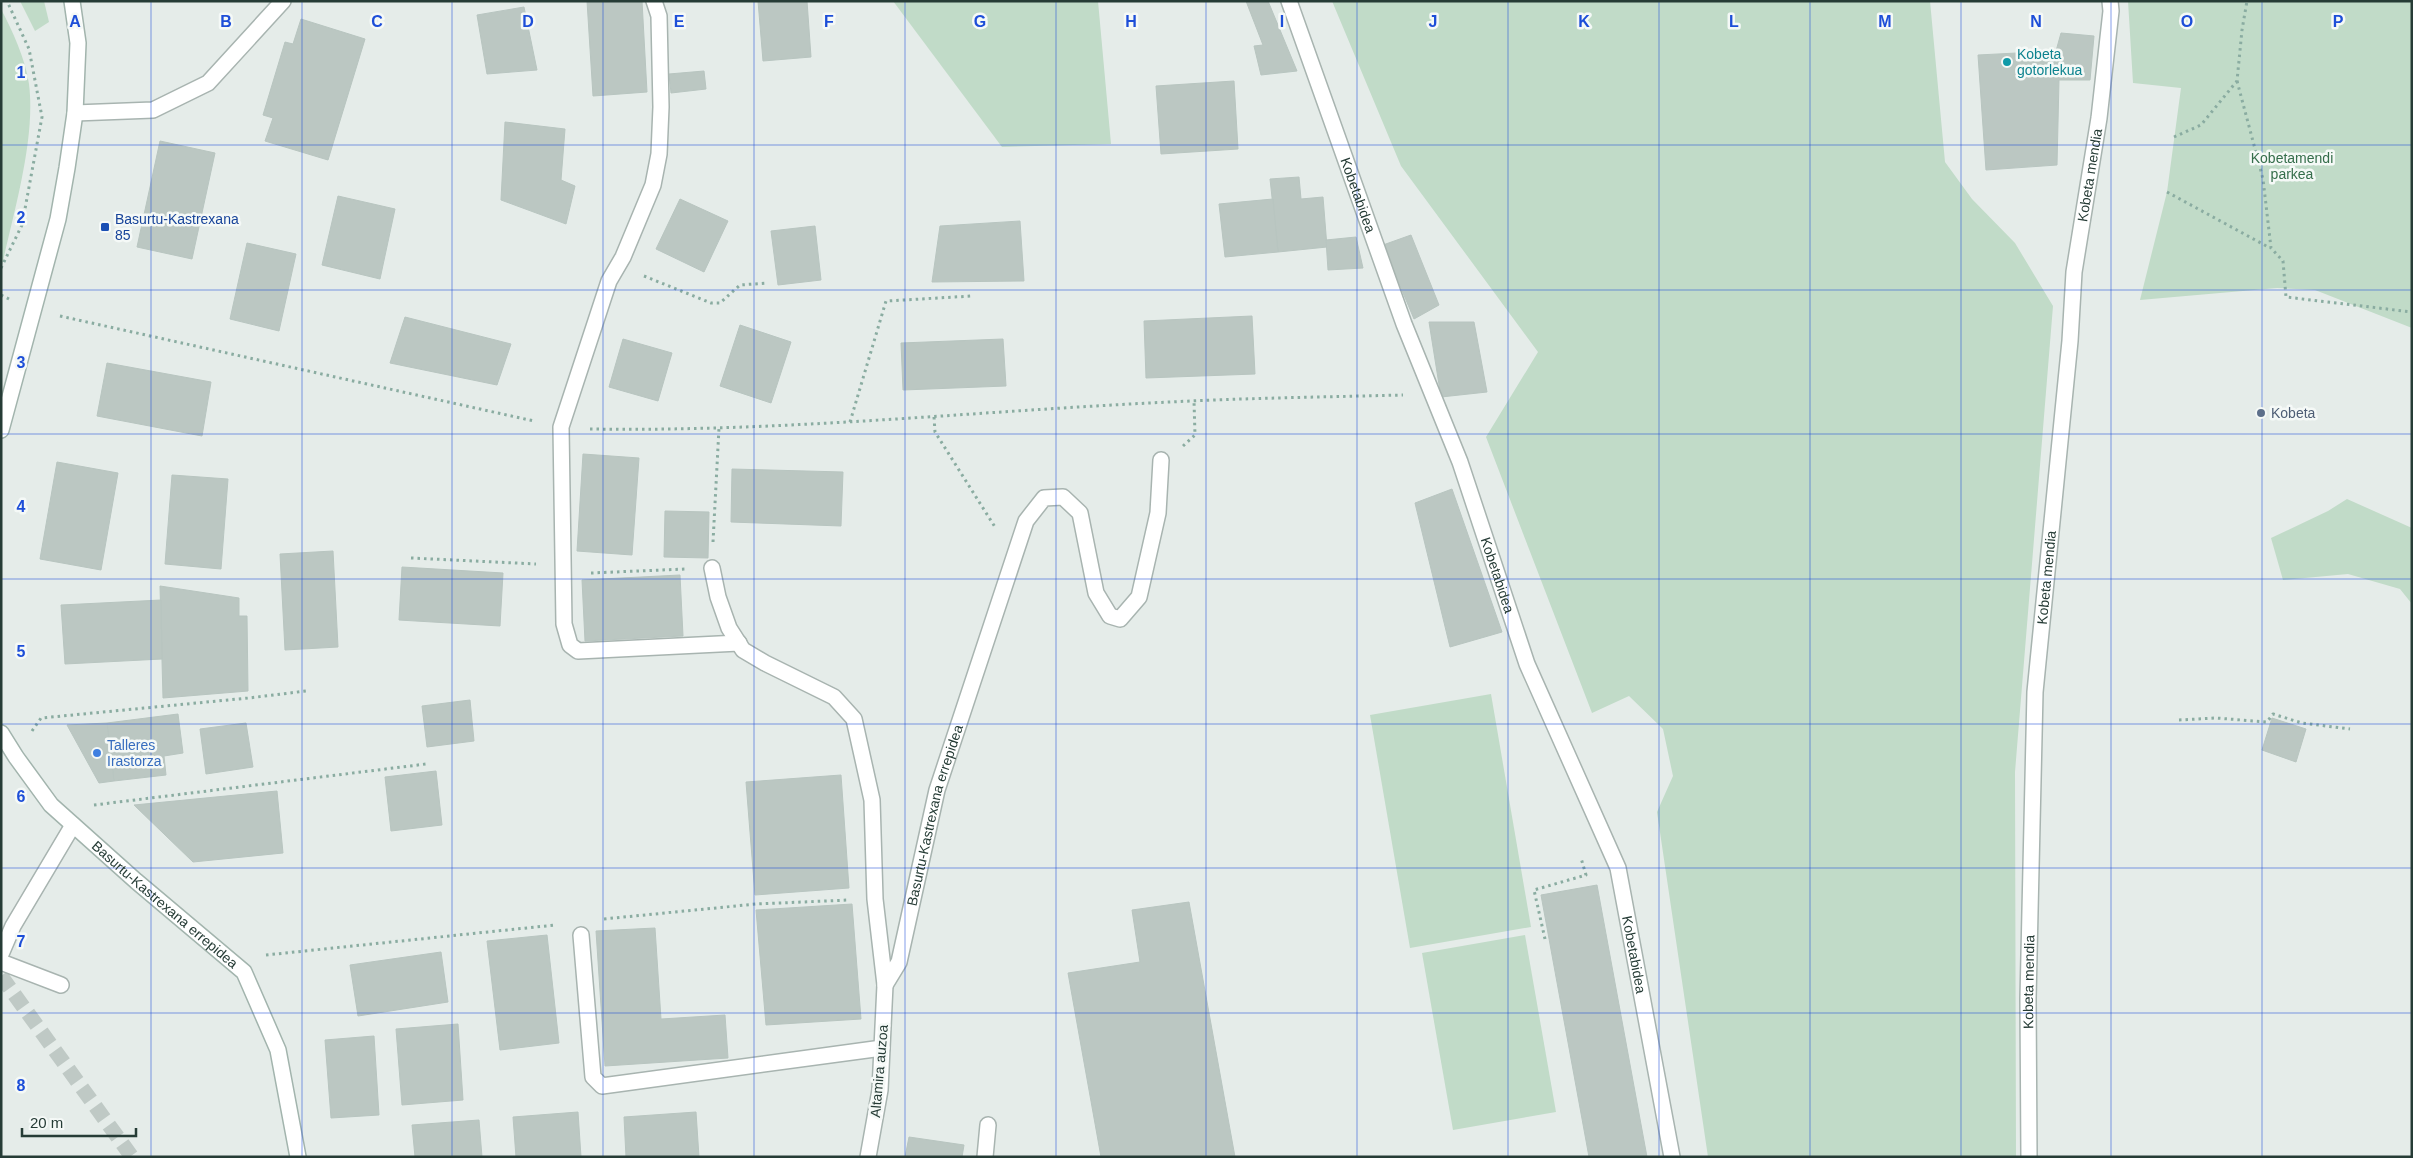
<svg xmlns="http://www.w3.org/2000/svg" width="2413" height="1158" viewBox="0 0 2413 1158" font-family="Arial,sans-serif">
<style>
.green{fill:#c1dbc8}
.building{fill:#bbc7c2;stroke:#b8c5c0}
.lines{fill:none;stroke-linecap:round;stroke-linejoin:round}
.highway-tunnel{stroke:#bfc9c5;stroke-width:15;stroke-dasharray:15 8;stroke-linecap:butt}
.lane-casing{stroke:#a8b4b0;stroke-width:18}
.street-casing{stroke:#a8b4b0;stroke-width:18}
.secondary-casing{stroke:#a2b4ad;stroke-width:18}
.path{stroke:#8aaca1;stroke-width:3;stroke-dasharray:2.5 4;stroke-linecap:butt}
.lane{stroke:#fff;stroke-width:15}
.street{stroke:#fff;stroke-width:15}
.secondary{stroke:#fff;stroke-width:15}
.grid{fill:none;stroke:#1d4ed8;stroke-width:1;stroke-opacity:0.55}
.culture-dot{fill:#0f9aa8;stroke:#f5f9f7;stroke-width:2}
.transit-dot{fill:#1a4fb4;stroke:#f5f9f7;stroke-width:2}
.service-dot{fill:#5c6f8a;stroke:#f5f9f7;stroke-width:2}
.shop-dot{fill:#3f7fe0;stroke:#f5f9f7;stroke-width:2}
.labels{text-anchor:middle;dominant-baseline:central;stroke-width:5;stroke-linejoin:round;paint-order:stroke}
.culture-label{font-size:14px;fill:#0d838f;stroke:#f5f9f7;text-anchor:start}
.park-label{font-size:14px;fill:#356e4b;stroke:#f5f9f7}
.street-label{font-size:14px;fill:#263c36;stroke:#f5f9f7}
.transit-label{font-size:14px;fill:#164399;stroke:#f5f9f7;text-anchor:start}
.service-label{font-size:14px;fill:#4e5e75;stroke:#f5f9f7;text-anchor:start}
.shop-label{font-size:14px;fill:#366cbe;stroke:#f5f9f7;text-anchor:start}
.grid-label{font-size:16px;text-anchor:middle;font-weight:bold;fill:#1d4ed8;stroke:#f5f9f7;stroke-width:5;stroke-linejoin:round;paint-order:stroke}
</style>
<rect width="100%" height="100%" fill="#e5ece9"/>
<g class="green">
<polygon points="20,1 44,1 49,22 35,31"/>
<polygon points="893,1 1098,1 1111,144 1002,147"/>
<polygon points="1332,1 1930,1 1945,162 1972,199 2015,243 2053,306 2015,772 2016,1157 1708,1157 1657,812 1673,776 1663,729 1629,696 1592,713 1486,437 1538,352 1401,166"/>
<polygon points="2128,1 2412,1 2412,328 2315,290 2277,288 2140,300 2167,192 2181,88 2133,83"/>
<path d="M1 9C13 32 25 58 29 84 36 140 13 214 1 270Z"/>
<polygon points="2347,499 2412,528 2412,604 2400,589 2348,574 2283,580 2271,538 2328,511"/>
<polygon points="1491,694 1531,927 1410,948 1370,715"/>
<polygon points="1525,935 1556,1112 1453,1130 1422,953"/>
</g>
<g class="building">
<polygon points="587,1 642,1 647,92 593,96"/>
<polygon points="758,1 807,1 811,57 763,61"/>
<polygon points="1246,1 1268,1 1297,71 1261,75 1254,46 1263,45"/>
<polygon points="524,7 537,70 487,74 477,15"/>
<polygon points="301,19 365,39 328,160 265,141 273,118 263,115 285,42 293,44"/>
<polygon points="2061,33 2094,36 2090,80 2059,80 2057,165 1986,170 1978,55 2056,51"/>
<polygon points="704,71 706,89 671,93 669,74"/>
<polygon points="1234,81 1238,149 1161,154 1156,86"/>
<polygon points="505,122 565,129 561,180 575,186 566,224 501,200"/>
<polygon points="160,141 215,153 192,259 137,247"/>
<polygon points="1299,177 1301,199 1323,197 1327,247 1278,252 1270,179"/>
<polygon points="338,196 395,209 380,279 322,265"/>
<polygon points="680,199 728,221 704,272 656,249"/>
<polygon points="1273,199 1278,252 1225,257 1219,204"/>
<polygon points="1020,221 1024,281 932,282 940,226"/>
<polygon points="815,226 821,280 778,285 771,231"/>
<polygon points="1411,235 1439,305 1414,319 1383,245"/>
<polygon points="1356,237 1363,268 1328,270 1326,240"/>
<polygon points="247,243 296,254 279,331 230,319"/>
<polygon points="1252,316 1255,374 1146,378 1144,321"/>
<polygon points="405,317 511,344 497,385 390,363"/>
<polygon points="1429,322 1474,322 1487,392 1441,397"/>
<polygon points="740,325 791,342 771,403 720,386"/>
<polygon points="623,339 672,353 658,401 609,387"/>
<polygon points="1003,339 1006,386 903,390 901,343"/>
<polygon points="107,363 211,382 202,436 97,416"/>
<polygon points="583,454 639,458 632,555 577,551"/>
<polygon points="57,462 118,473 101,570 40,559"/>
<polygon points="732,469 843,472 841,526 731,522"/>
<polygon points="172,475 228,479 221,569 165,564"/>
<polygon points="1452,489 1502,632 1450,647 1415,503"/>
<polygon points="665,511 709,512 708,558 664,557"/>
<polygon points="333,551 338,647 285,650 280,554"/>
<polygon points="402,567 503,573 500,626 399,620"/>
<polygon points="680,575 683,636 585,641 582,580"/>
<polygon points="160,586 239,598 239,616 247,616 248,691 163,698"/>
<polygon points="161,600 162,659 65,664 61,605"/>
<polygon points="470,700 474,741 427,747 422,706"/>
<polygon points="178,714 183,753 164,756 166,775 114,781 107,723"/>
<polygon points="2272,718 2306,729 2296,762 2262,750"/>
<polygon points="107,723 114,781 99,783 67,725"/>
<polygon points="246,723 253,767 206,774 200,729"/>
<polygon points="436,771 442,825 391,831 385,777"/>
<polygon points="841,775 849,888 755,895 746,782"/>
<polygon points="277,791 283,853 193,862 134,805"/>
<polygon points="1597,885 1647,1157 1589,1157 1541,895"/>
<polygon points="1189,902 1235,1157 1101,1157 1068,973 1140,962 1132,910"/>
<polygon points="852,904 861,1019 766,1025 756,910"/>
<polygon points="655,928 661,1019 725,1015 728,1058 605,1066 596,931"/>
<polygon points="547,935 559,1043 500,1050 487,941"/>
<polygon points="441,952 448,1002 358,1016 350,965"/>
<polygon points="458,1024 463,1100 402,1105 396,1029"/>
<polygon points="374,1036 379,1115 331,1118 325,1040"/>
<polygon points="578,1112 581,1157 516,1157 513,1117"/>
<polygon points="696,1112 699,1157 626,1157 624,1117"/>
<polygon points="479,1120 482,1157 415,1157 412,1125"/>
<polygon points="909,1137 964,1145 962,1157 905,1157"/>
</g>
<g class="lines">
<polyline class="highway-tunnel" points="1,976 132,1157"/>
<defs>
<g id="lane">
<polyline points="654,1 659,16 661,107 659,154 653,185 623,257 609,281 561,427 564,624 570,645 578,651 739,643"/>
<polyline points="75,113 153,110 208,83 283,1"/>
<polyline points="581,935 593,1077 602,1086 882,1048"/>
<polyline points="1,954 13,926 73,825"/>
<polyline points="1,962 61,985"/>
</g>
<g id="street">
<path id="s1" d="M1289 1 1404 324 1460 462 1527 664 1618 868 1672 1157"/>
<polyline points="712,568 718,597 729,628 743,650 765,663 834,697 854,719 872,800 875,899 885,985 880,1090 868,1157"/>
<path id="s2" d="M885 985 899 962 937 790 1026 521 1044 498 1063 497 1080 513 1096 593 1110 616 1120 619 1139 597 1158 513 1161 460"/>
<polyline points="985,1157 988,1125"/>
<path id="s3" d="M2029 1157 2028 999 2035 692 2070 341 2074 272 2099 118 2111 11 2110 1"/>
</g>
<g id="secondary">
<polyline points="1,430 58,219 67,168 75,113 78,43 72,1"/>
<path id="s4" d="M1 733 16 757 51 805 136 881 244 972 278 1050 298 1157"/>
</g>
</defs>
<use href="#lane" class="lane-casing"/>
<use href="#street" class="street-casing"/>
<use href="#secondary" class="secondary-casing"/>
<g class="path">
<polyline points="2237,81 2263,179 2271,248 2283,261 2286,297 2412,312"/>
<polyline points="2174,137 2201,125 2237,81 2242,30 2247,1"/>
<polyline points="2167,192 2270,248"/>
<polyline points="1,268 22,225 42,117 29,49 7,1"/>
<polyline points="644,276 711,303 720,303 740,285 768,283"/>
<polyline points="1,295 9,299"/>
<polyline points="60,316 534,421"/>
<polyline points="934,417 935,432 995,527"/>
<polyline points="850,422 886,301 972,296"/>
<path d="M590 429C784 432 976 411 1170 402 1247 398 1325 397 1403 395"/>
<polyline points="1183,446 1195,435 1194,401"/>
<polyline points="713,542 719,428"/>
<polyline points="411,558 536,564"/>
<polyline points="591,573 685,569"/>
<polyline points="2179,720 2216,718 2267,722 2273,714 2302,723 2350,729"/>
<polyline points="32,731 41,718 249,698 306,691"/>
<polyline points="94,805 426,764"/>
<polyline points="604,919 756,904 849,900"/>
<polyline points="1545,939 1534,890 1586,875 1581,858"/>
<polyline points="266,955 555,925"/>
</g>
<use href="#lane" class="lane"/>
<use href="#street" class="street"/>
<use href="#secondary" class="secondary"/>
</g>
<path class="grid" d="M151 1V1157M302 1V1157M452 1V1157M603 1V1157M754 1V1157M905 1V1157M1056 1V1157M1206 1V1157M1357 1V1157M1508 1V1157M1659 1V1157M1810 1V1157M1961 1V1157M2111 1V1157M2262 1V1157M1 145H2412M1 290H2412M1 434H2412M1 579H2412M1 724H2412M1 868H2412M1 1013H2412"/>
<circle class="culture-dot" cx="2007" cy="62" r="5"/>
<rect class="transit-dot" x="100" y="222" width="10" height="10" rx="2.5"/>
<circle class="service-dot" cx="2261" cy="413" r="5"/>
<circle class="shop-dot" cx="97" cy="753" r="5"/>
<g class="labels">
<g class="culture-label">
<text x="2017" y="54">Kobeta<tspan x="2017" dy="16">gotorlekua</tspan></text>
</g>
<g class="park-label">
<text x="2292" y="158">Kobetamendi<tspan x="2292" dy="16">parkea</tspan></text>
</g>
<g class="street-label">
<text stroke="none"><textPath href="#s3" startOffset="985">Kobeta mendia</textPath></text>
<text stroke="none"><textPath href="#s1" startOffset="206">Kobetabidea</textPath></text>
<text stroke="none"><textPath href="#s1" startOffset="611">Kobetabidea</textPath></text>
<text stroke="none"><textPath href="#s3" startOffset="580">Kobeta mendia</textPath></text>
<text stroke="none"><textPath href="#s2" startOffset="178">Basurtu-Kastrexana errepidea</textPath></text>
<text stroke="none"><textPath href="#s4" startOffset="239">Basurtu-Kastrexana errepidea</textPath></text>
<text stroke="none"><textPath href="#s1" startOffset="1016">Kobetabidea</textPath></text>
<text stroke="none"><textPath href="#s3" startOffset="175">Kobeta mendia</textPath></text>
<text transform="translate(879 1071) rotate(-85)">Altamira auzoa</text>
</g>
<g class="transit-label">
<text x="115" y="219">Basurtu-Kastrexana<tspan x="115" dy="16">85</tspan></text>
</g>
<g class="service-label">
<text x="2271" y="413">Kobeta</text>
</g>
<g class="shop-label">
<text x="107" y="745">Talleres<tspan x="107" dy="16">Irastorza</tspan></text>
</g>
</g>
<g class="grid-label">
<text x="75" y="27">A</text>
<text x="226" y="27">B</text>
<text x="377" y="27">C</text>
<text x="528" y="27">D</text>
<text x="679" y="27">E</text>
<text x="829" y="27">F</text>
<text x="980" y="27">G</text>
<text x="1131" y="27">H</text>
<text x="1282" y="27">I</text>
<text x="1433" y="27">J</text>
<text x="1584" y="27">K</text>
<text x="1734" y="27">L</text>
<text x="1885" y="27">M</text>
<text x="2036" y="27">N</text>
<text x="2187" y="27">O</text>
<text x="2338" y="27">P</text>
<text x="21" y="78">1</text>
<text x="21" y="223">2</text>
<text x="21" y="368">3</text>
<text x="21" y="512">4</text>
<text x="21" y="657">5</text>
<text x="21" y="802">6</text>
<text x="21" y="947">7</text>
<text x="21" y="1091">8</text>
</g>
<rect width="2413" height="1158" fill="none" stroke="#263c36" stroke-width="5"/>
<path d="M22 1128v8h114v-8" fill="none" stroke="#263c36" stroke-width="2.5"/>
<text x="30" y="1128" font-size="15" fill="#263c36" stroke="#f5f9f7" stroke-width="4" paint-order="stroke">20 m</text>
</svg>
